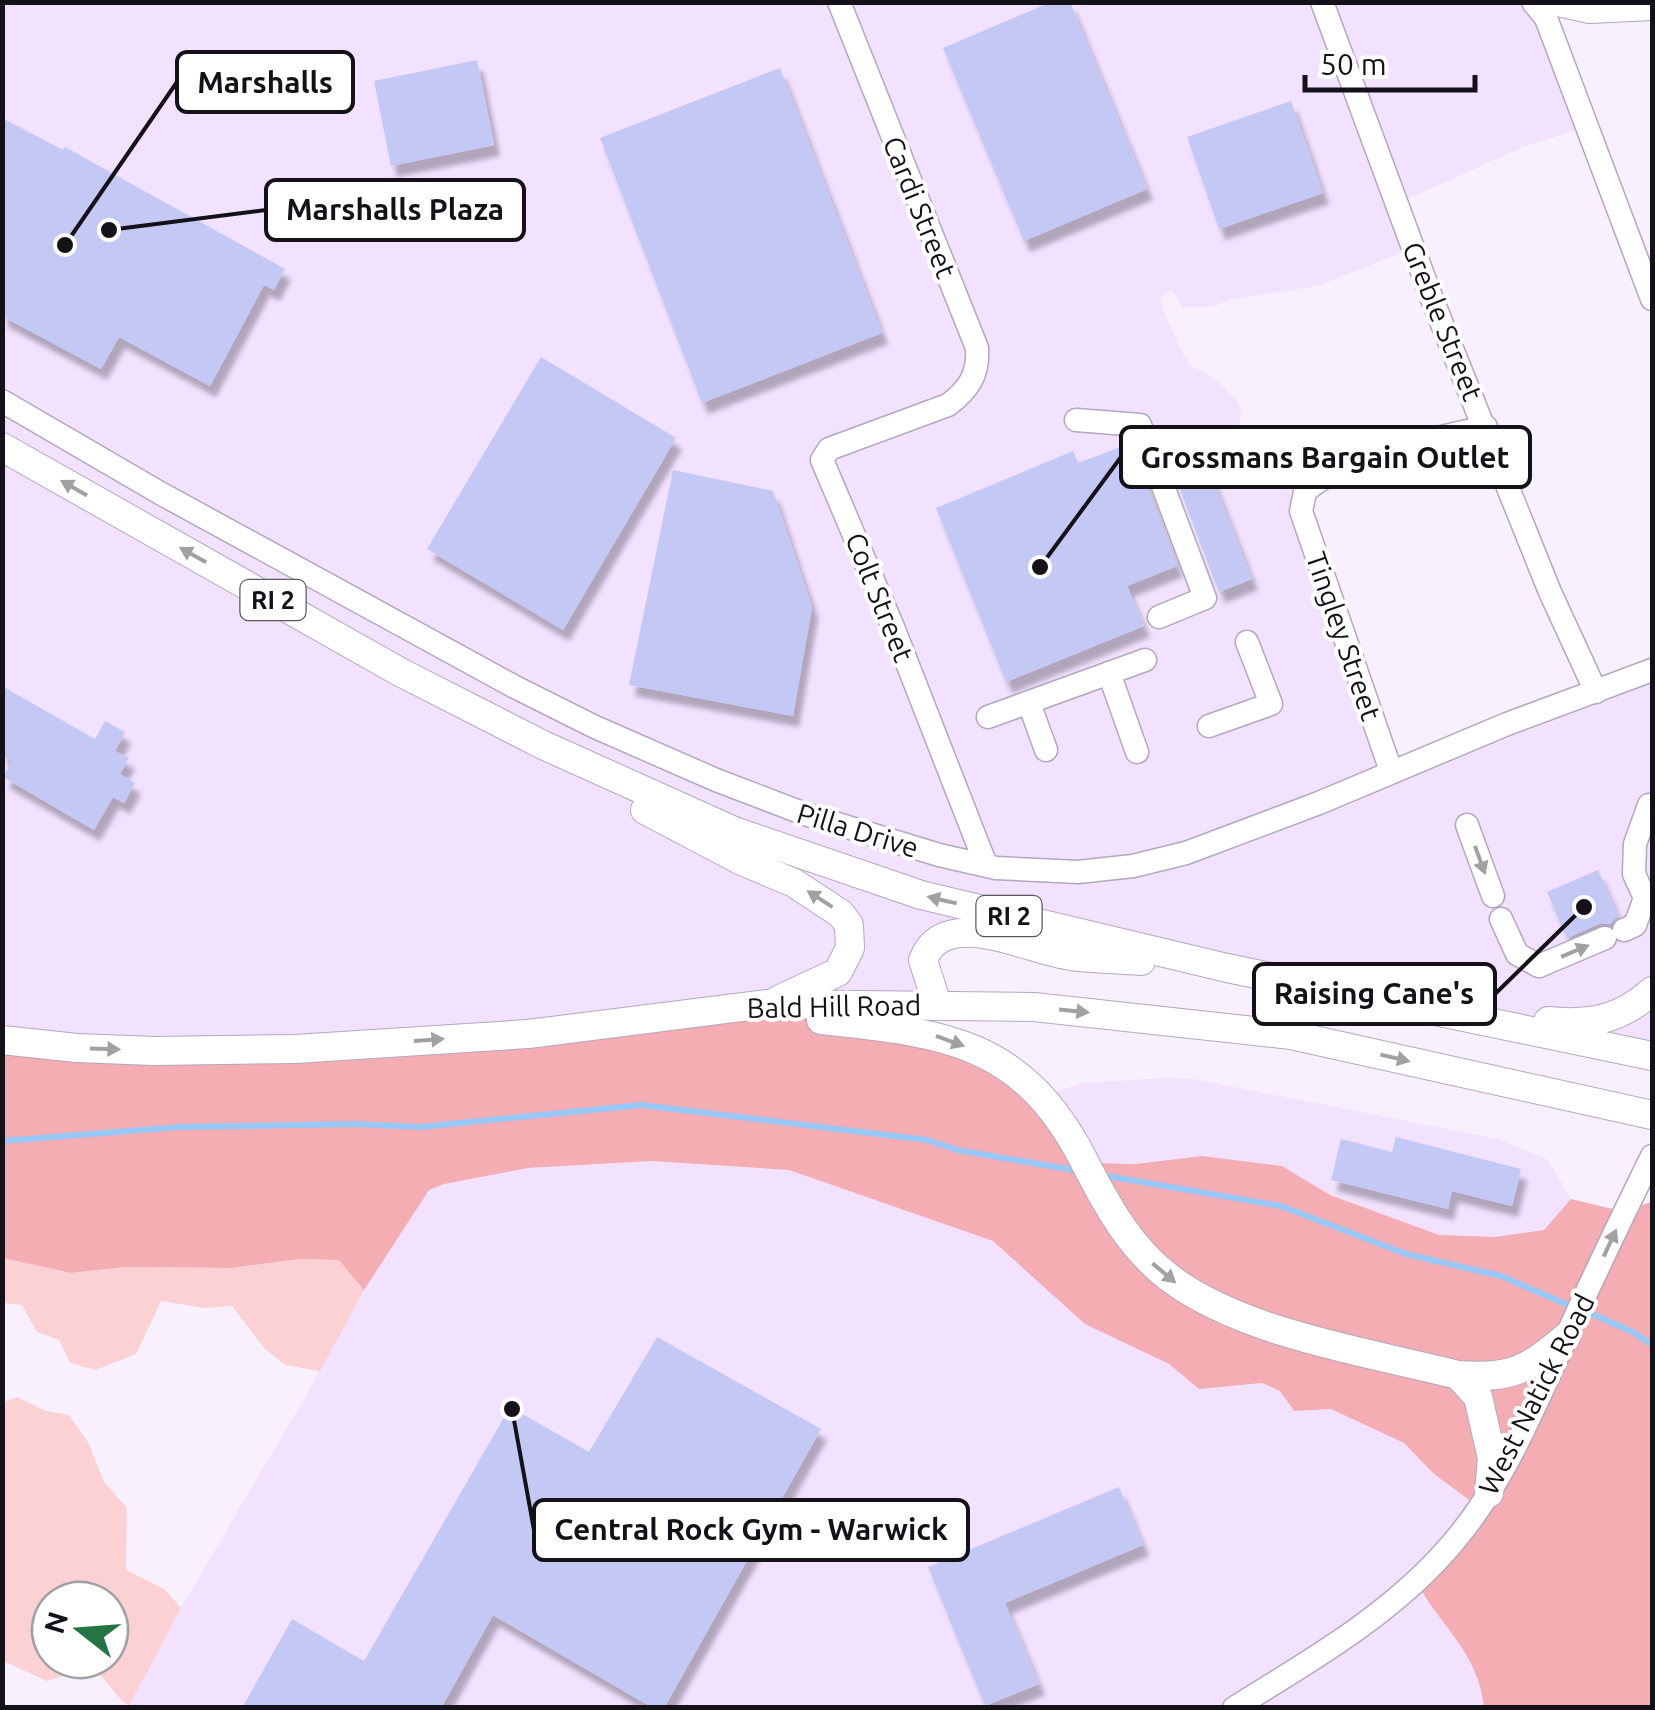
<svg xmlns="http://www.w3.org/2000/svg" width="1655" height="1710" viewBox="0 0 1655 1710" font-family="Ubuntu,sans-serif">
<style>
.built{fill:#f2e1ff}
.green{fill:#fbd1d3;fill-rule:evenodd}
.forest{fill:#f4adb2}
.lines{fill:none;stroke-linecap:round;stroke-linejoin:round}
.stream{stroke:#97c8f7;stroke-width:6}
.building{fill:#c3c8f5;filter:url(#shadow)}
.minor-casing{stroke:#b4a7be;stroke-width:25}
.major-casing{stroke:#b4a7be;stroke-width:30}
.path{stroke:#847e89;stroke-width:4;stroke-dasharray:10 5;stroke-linecap:butt}
.minor{stroke:#fff;stroke-width:22}
.major{stroke:#fff;stroke-width:28}
.oneway{fill:#a1a0a3}
.labels{text-anchor:middle;dominant-baseline:central;stroke-width:8;stroke-linejoin:round;paint-order:stroke}
.shield{fill:#fff;stroke:#5b585e;stroke-width:2.5}
.shield-label{font-size:25px;font-weight:bold;fill:#151119}
.street-label{font-size:28px;fill:#151119;stroke:#fff}
.leader{fill:none;stroke:#151119;stroke-width:4}
.callout-dot{fill:#151119;stroke:#fff;stroke-width:4}
.callout{fill:#fff;stroke:#151119;stroke-width:4}
.callout-label{font-size:30px;text-anchor:middle;font-weight:bold;fill:#151119}
</style>
<defs>
<filter id="shadow"><feDropShadow dx="6" dy="11" stdDeviation="2.5" flood-color="#0004"/></filter>
</defs>
<rect width="100%" height="100%" fill="#f8f0ff"/>
<g class="built">
<polygon points="2,3 1535,3 1588,126 1523,147 1405,200 1411,249 1317,286 1229,300 1213,307 1183,307 1172,290 1160,297 1165,316 1188,364 1218,381 1242,408 1237,433 1240,452 1257,467 1304,484 1390,762 1637,673 1640,662 1652,654 1652,1055 986,932 928,959 945,999 231,1053 3,1037"/>
<polygon points="1166,1078 1194,1079 1498,1139 1548,1160 1571,1199 1544,1230 1495,1237 1439,1235 1330,1195 1282,1166 1094,1163 1053,1093 1082,1083"/>
<polygon points="651,1161 789,1170 993,1241 1085,1323 1169,1364 1199,1389 1262,1383 1280,1391 1294,1411 1331,1409 1404,1443 1434,1474 1476,1505 1422,1592 1456,1636 1481,1680 1484,1707 128,1708 181,1608 307,1394 364,1290 429,1190 444,1184 528,1168"/>
</g>
<g class="green">
<polygon points="3,1258 71,1273 124,1267 232,1268 300,1259 340,1260 364,1290 320,1371 285,1365 264,1348 232,1306 205,1308 161,1301 136,1354 95,1370 70,1363 59,1340 37,1332 22,1305 3,1303"/>
<path d="M17 1397 46 1411 69 1415 89 1444 104 1482 127 1508 126 1570 164 1589 181 1608 129 1706C107 1690 108 1672 78 1665L77 1671 47 1681 3 1661V1402ZM110 1600V1660H50V1600Z"/>
</g>
<path class="forest" d="M716 1009 908 1027 991 1056 1094 1163 1136 1164 1202 1156 1282 1166 1330 1195 1439 1235 1495 1237 1544 1230 1571 1199 1621 1211 1652 1202V1707H1484C1478 1651 1440 1627 1416 1581L1476 1505 1434 1474 1404 1443 1331 1409 1294 1411 1280 1391 1262 1383 1199 1389 1169 1364 1085 1324 993 1241 789 1170 651 1161 528 1168 444 1184 429 1190 364 1290 339 1260 300 1259 232 1268 124 1267 71 1273 3 1258 2 1037 94 1050Z"/>
<g class="lines">
<g class="stream">
<polyline points="2,1141 180,1127 354,1124 420,1127 641,1105 927,1140 957,1150 1079,1171"/>
<polyline points="1101,1175 1281,1206 1406,1254 1501,1276 1573,1307"/>
<polyline points="1585,1311 1633,1332 1652,1345"/>
</g>
</g>
<g class="building">
<polygon points="1051,2 1070,2 1147,189 1024,241 943,48"/>
<polygon points="477,60 494,145 391,166 374,81"/>
<polygon points="780,68 882,333 702,403 600,138"/>
<polygon points="1291,101 1323,193 1219,229 1187,137"/>
<polygon points="2,118 63,150 65,147 285,269 274,290 264,285 210,386 119,337 101,369 2,316"/>
<polygon points="541,357 676,438 563,630 427,549"/>
<polygon points="1131,443 1177,566 1127,586 1144,626 1006,682 936,508 1073,451 1078,463"/>
<polygon points="1201,450 1252,579 1219,592 1170,463"/>
<polygon points="673,470 773,491 812,607 793,716 629,685"/>
<polygon points="2,686 95,739 105,721 125,732 115,751 129,758 120,774 135,783 124,803 113,797 94,830 3,777 12,761 2,755"/>
<polygon points="1598,870 1618,916 1610,924 1599,924 1567,938 1547,892"/>
<polygon points="1396,1137 1521,1169 1512,1206 1452,1191 1448,1209 1331,1180 1341,1139 1392,1152"/>
<polygon points="657,1337 821,1429 664,1708 653,1708 493,1615 441,1708 242,1708 292,1619 364,1661 510,1407 589,1452"/>
<polygon points="1119,1487 1143,1545 1005,1603 1039,1684 985,1706 928,1567"/>
</g>
<g class="lines">
<defs>
<g id="minor">
<path d="M839 2 977 348C979 375 968 390 948 405L829 449 822 460 893 627 986 865"/>
<polyline points="1322,2 1432,299 1550,592 1596,692"/>
<polyline points="1533,2 1546,18 1652,299"/>
<polyline points="2,401 160,493 515,687 595,727 716,780 805,814 939,855 996,868 1078,872 1133,866 1186,853 1319,803 1507,724 1652,670"/>
<polyline points="1076,420 1140,425 1205,598 1159,617"/>
<polyline points="1109,673 1137,752"/>
<polyline points="1029,703 1046,750"/>
<polyline points="988,717 1145,660"/>
<polyline points="1209,726 1271,704 1247,642"/>
<path d="M1391 771 1301 511 1305 492C1341 457 1436 438 1486 427"/>
<polyline points="1467,825 1493,896"/>
<polyline points="1501,919 1517,954 1539,966 1605,938"/>
<polyline points="1624,930 1635,925 1645,898 1634,874 1635,844 1649,805"/>
<path d="M1234 1708C1308 1662 1384 1619 1443 1554 1501 1491 1532 1412 1567 1335 1594 1275 1623 1215 1652 1156"/>
</g>
<g id="major">
<polyline points="1558,2 1590,9 1652,6"/>
<polyline points="2,447 400,672 543,745 734,831 921,895 1227,968 1652,1056"/>
<polyline points="645,810 742,861 794,883 841,914 849,925 850,948 838,972 778,1000"/>
<path d="M937 1004 923 960C945 904 1029 951 1071 956 1094 959 1118 959 1141 961"/>
<path d="M821 1020C941 1033 1020 1039 1082 1157 1105 1202 1129 1248 1171 1279 1245 1334 1368 1352 1458 1375 1510 1379 1527 1371 1566 1337"/>
<path d="M1548 1021C1590 1025 1620 1020 1652 991"/>
<polyline points="2,1040 77,1048 154,1051 295,1049 528,1034 766,1004 1034,1007 1291,1035 1652,1115"/>
<polyline points="1458,1375 1478,1397 1492,1458 1489,1493"/>
</g>
</defs>
<use href="#minor" class="minor-casing"/>
<use href="#major" class="major-casing"/>
<polyline class="path" points="2,1705 6,1708"/>
<use href="#minor" class="minor"/>
<use href="#major" class="major"/>
</g>
<defs><path id="oneway-solid" d="M-6-.8H1V-3.2L6.5 0L1 3.2V.8H-6Z" transform="scale(2.5)"/></defs>
<g class="oneway">
<use href="#oneway-solid" transform="translate(74 488) rotate(-150)"/>
<use href="#oneway-solid" transform="translate(193 555) rotate(-151)"/>
<use href="#oneway-solid" transform="translate(1480 860) rotate(70)"/>
<use href="#oneway-solid" transform="translate(820 899) rotate(-147)"/>
<use href="#oneway-solid" transform="translate(942 900) rotate(-167)"/>
<use href="#oneway-solid" transform="translate(1575 951) rotate(-23)"/>
<use href="#oneway-solid" transform="translate(1074 1011) rotate(6)"/>
<use href="#oneway-solid" transform="translate(429 1040) rotate(-4)"/>
<use href="#oneway-solid" transform="translate(950 1041) rotate(20)"/>
<use href="#oneway-solid" transform="translate(105 1049) rotate(2)"/>
<use href="#oneway-solid" transform="translate(1395 1058) rotate(13)"/>
<use href="#oneway-solid" transform="translate(1610 1243) rotate(-65)"/>
<use href="#oneway-solid" transform="translate(1164 1273) rotate(40)"/>
</g>
<g class="labels">
<g class="shield">
<rect x="240.5" y="580" width="65" height="40" rx="8"/>
<rect x="976.5" y="896" width="65" height="40" rx="8"/>
</g>
<g class="shield-label">
<text x="273" y="600">RI 2</text>
<text x="1009" y="916">RI 2</text>
</g>
<g class="street-label">
<text transform="translate(920 207) rotate(68)">Cardi Street</text>
<text transform="translate(1443 321) rotate(68)">Greble Street</text>
<text transform="translate(880 597) rotate(68)">Colt Street</text>
<text transform="translate(1344 636) rotate(71)">Tingley Street</text>
<text transform="translate(858 830) rotate(17)">Pilla Drive</text>
<text transform="translate(834 1006) rotate(-1)">Bald Hill Road</text>
<text transform="translate(1536 1394) rotate(-63)">West Natick Road</text>
</g>
</g>
<path class="leader" d="M65 245L177 82M109 230L266 210M1040 567L1121 457M1584 907L1495 994M512 1409L534 1530"/>
<g class="callout-dot">
<circle cx="65" cy="245" r="10"/>
<circle cx="109" cy="230" r="10"/>
<circle cx="1040" cy="567" r="10"/>
<circle cx="1584" cy="907" r="10"/>
<circle cx="512" cy="1409" r="10"/>
</g>
<g class="callout">
<rect x="177" y="52" width="176" height="60" rx="10"/>
<rect x="266" y="180" width="258" height="60" rx="10"/>
<rect x="1121" y="427" width="409" height="60" rx="10"/>
<rect x="1254" y="964" width="241" height="60" rx="10"/>
<rect x="534" y="1500" width="434" height="60" rx="10"/>
</g>
<g class="callout-label">
<text x="265" y="93">Marshalls</text>
<text x="395" y="220">Marshalls Plaza</text>
<text x="1325" y="468">Grossmans Bargain Outlet</text>
<text x="1374" y="1004">Raising Cane's</text>
<text x="751" y="1540">Central Rock Gym - Warwick</text>
</g>
<rect width="1655" height="1710" fill="none" stroke="#151119" stroke-width="10"/>
<g transform="translate(80 1630) rotate(287)"><circle r="48" fill="#ffffff" stroke="#a1a0a3" stroke-width="2.5"/>
<path d="M0-8L18 38L0 25L-18 38Z" fill="#257444"/>
<text y="-15" font-size="28" font-weight="bold" text-anchor="middle" fill="#151119">N</text>
</g>
<path d="M1305 75v15h170v-15" fill="none" stroke="#151119" stroke-width="5"/>
<text x="1320" y="75" font-size="30" fill="#151119" stroke="#ffffff" stroke-width="8" paint-order="stroke">50 m</text>
</svg>
